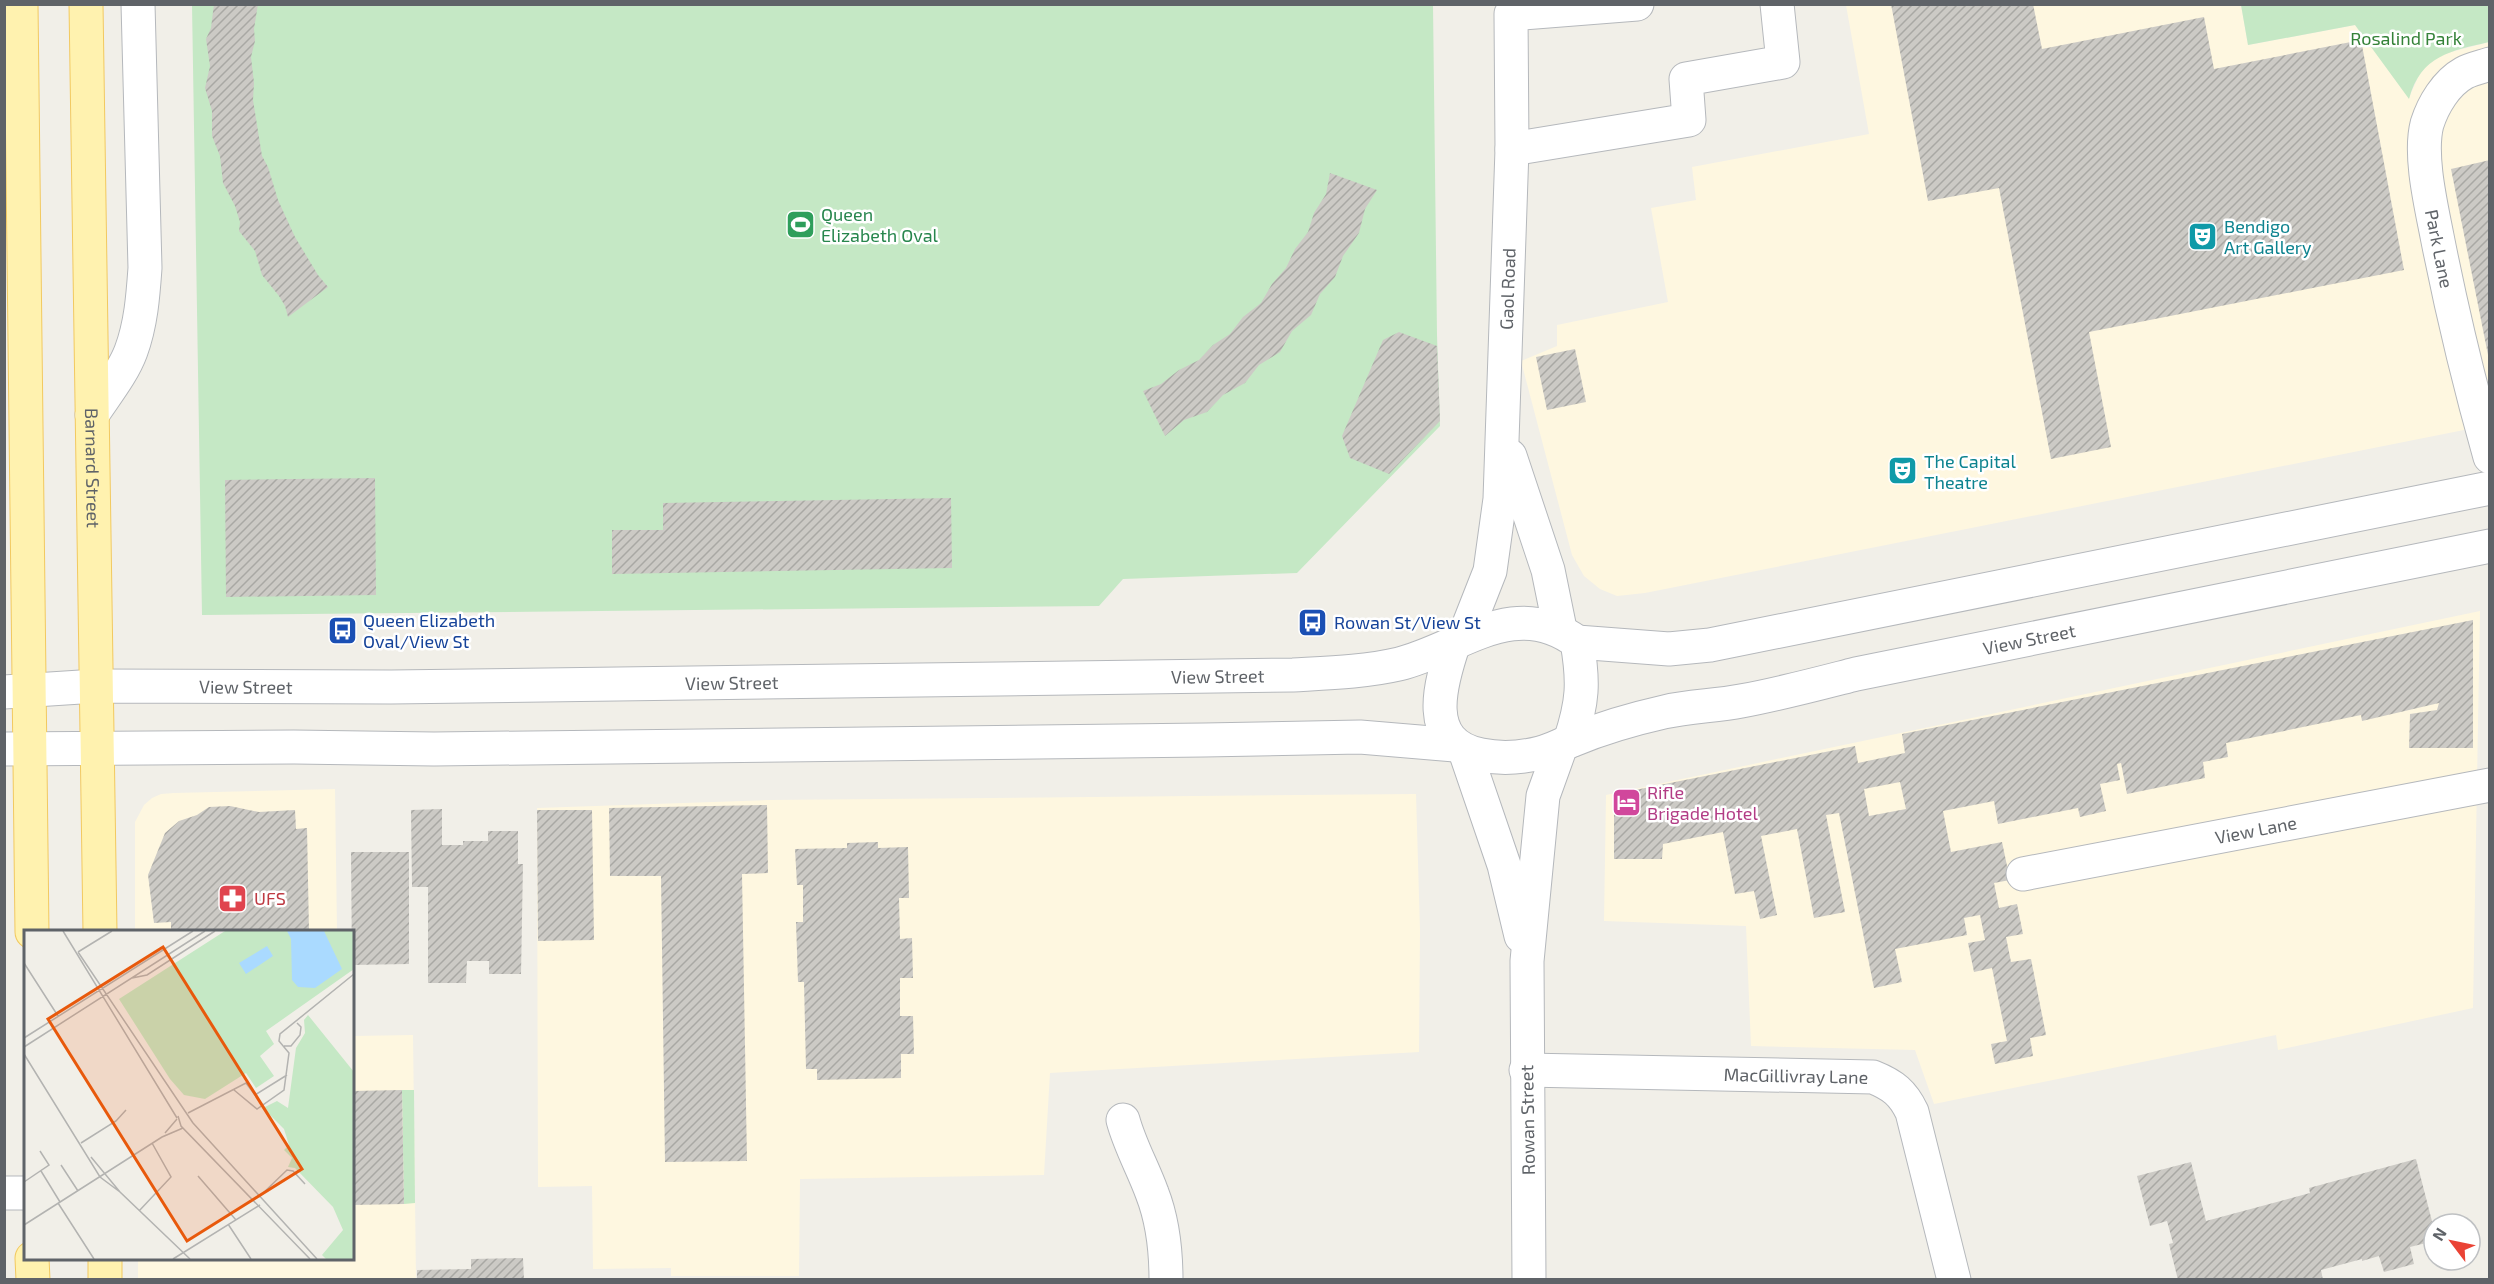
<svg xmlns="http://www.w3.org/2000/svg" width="2494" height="1284" viewBox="0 0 2494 1284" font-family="'Exo 2',sans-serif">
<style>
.commercial{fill:#fef7e0}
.green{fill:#c5e8c5}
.building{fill:url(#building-hatch);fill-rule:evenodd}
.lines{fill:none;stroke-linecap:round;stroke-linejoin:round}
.minor-casing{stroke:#b5b8bc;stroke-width:35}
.major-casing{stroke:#f2c960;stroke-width:35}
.minor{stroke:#fff;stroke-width:33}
.major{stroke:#fff2af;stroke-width:33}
.labels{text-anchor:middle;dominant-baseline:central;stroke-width:5;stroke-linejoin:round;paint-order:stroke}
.park-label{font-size:18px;fill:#348238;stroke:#fff}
.leisure-label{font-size:18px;fill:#27864d;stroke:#fff;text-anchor:start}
.culture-label{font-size:18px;fill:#0d838f;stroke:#fff;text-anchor:start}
.street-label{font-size:18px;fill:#5f6368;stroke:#fff}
.transit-label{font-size:18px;fill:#164399;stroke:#fff;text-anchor:start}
.hotel-label{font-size:18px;fill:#b23c85;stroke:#fff;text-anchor:start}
.health-label{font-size:18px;fill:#be3a42;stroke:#fff;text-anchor:start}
.inset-road{fill:none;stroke:#b3b3b1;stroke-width:1.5}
.view{fill:#e8590c;fill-opacity:0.15;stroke:#e8590c;stroke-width:3}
.inset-edge{fill:none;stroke:#5f6368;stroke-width:3}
</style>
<defs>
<pattern id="building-hatch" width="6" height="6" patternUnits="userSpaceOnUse" patternTransform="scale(1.5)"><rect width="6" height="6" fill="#cccac5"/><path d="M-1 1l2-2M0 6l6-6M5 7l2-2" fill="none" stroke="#a9a8a4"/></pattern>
</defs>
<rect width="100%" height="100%" fill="#f1efe8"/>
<g class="commercial">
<polygon points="1846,5 2241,5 2248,45 2355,25 2409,98 2419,75 2428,64 2440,55 2489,42 2489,425 1645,593 1617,596 1600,589 1584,576 1572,555 1521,361 1557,346 1557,325 1668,302 1651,208 1696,200 1692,167 1869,134"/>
<polygon points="2480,611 2473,1008 2278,1050 2276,1035 1934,1104 1915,1050 1751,1046 1746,926 1604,921 1606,795"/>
<polygon points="335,789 337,931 135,932 135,822 144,805 152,798 161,794 174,793"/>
<polygon points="1416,794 1420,930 1419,1052 1050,1073 1044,1175 800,1179 799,1276 671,1276 671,1268 593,1269 592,1186 538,1187 537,808 768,800"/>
<polygon points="413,1035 416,1279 138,1279 138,1259 352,1258 353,1036"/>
</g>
<g class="green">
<polygon points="192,5 1433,5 1437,335 1440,426 1297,573 1123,579 1099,606 202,615"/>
<path d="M2241 5H2489V42C2451 51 2421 55 2409 99L2355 25 2248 45Z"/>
<polygon points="402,1090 414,1090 415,1203 404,1204"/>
</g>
<g class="building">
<polygon points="214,4 258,4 254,29 255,41 251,57 254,83 253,100 262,156 268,167 278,200 295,237 318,275 328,287 288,317 285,306 279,296 262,275 255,251 239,231 240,222 235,206 223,183 220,156 212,136 212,111 205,88 210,66 206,39 211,28"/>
<polygon points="1891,4 2033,4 2042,49 2204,17 2214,69 2361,40 2404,270 2089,332 2111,447 2051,459 1999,188 1928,201"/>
<polygon points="2490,160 2490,355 2488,355 2451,169"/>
<polygon points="1330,173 1377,190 1365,209 1359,233 1343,256 1335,277 1320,294 1311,315 1292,331 1280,352 1259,365 1245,383 1223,395 1207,412 1184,420 1165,436 1143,391 1161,384 1179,370 1199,360 1213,345 1230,334 1243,317 1261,303 1272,284 1286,268 1295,249 1308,232 1314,213 1326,194"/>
<polygon points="1399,332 1437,346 1440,421 1389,474 1350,458 1342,436 1383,340"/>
<polygon points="1575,349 1586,402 1547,410 1536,357"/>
<polygon points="375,478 376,595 226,597 225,480"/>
<polygon points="951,498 952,568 612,574 612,530 663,530 663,503"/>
<path d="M2473 620V748H2409L2410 714 2437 710 2439 703 2362 721 2361 715 2226 743 2228 757 2203 762 2205 778 2127 794 2121 763 2117 764 2120 780 2100 784 2106 811 2080 817 2078 808 1998 824 1994 801 1943 811 1951 852 2002 842 2010 880 1994 883 1999 908 2017 904 2023 934 2006 937 2011 962 2031 959 2046 1035 2030 1038 2033 1056 1995 1064 1991 1044 2007 1041 1992 968 1974 972 1968 943 1985 940 1980 915 1964 918 1967 935 1895 949 1902 982 1874 988 1839 813 1826 815 1845 912 1814 918 1797 829 1761 836 1777 915 1760 919 1754 891 1735 894 1723 832 1663 844 1662 859H1614V807L1620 793 1855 746 1858 763 1905 753 1902 734ZM1900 782 1906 809 1869 816 1864 789Z"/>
<polygon points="767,805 768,873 742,874 747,1161 665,1162 661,876 610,876 609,808"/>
<polygon points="230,806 259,812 295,810 296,829 307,828 309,932 171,932 171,922 154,923 148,875 165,833 179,821 197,815 209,807"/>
<polygon points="442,809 442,845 463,845 463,841 488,841 488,831 518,831 518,864 523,864 521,974 489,974 489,961 467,961 466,983 428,983 428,887 412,887 411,810"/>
<polygon points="537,810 592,810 594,940 538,941"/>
<polygon points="878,842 878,848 908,847 909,898 899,898 900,939 912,938 913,978 900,978 900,1016 913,1016 914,1054 901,1054 901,1078 817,1080 817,1069 806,1069 804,982 798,982 796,922 803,922 803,885 797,885 795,849 847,848 847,843"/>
<polygon points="351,852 409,852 409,964 352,965"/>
<polygon points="402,1090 404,1204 352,1205 352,1091"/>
<polygon points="2416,1159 2434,1229 2434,1241 2410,1247 2414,1264 2384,1272 2379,1256 2362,1261 2362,1259 2321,1270 2323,1280 2178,1280 2169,1244 2173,1243 2167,1221 2150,1226 2137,1176 2191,1162 2206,1221 2310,1193 2309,1188"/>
<polygon points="523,1258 524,1280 417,1280 417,1270 471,1269 471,1259"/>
</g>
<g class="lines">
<defs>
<g id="minor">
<path id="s1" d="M2490 64C2481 67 2471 69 2464 73 2446 83 2433 105 2427 124 2419 155 2431 205 2437 236 2452 312 2469 383 2490 457"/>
<polyline points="1512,149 1689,120 1686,79 1783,62 1777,4"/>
<path d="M92 415C105 395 123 373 131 351 141 324 143 296 145 268L138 4"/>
<polyline points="1510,456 1548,570 1560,629"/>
<path id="s2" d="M1464 637 1490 571 1500 499 1512 149 1511 14 1637 4"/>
<polyline points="1577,642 1669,649 1710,645 2490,488"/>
<path id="s3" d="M1454 643C1440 684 1422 743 1481 755 1500 759 1520 758 1540 753 1552 750 1562 744 1573 740 1602 728 1633 719 1664 712 1689 706 1716 706 1741 701 1780 694 1817 684 1856 674L2490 546"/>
<path id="s4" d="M4 692 96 686 391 687 1293 675C1328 673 1364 672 1399 664 1460 649 1514 595 1577 642 1584 682 1583 702 1570 741"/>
<polyline points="4,749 294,747 434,749 1204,740 1360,737 1455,745"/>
<polyline points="1465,751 1504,865 1521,936"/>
<path id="s5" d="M2023 874 2490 785"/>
<path id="s6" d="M1526 1070 1873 1077C1893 1085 1903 1093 1912 1112L1954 1280"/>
<path d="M1123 1120C1130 1146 1143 1168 1152 1193 1163 1221 1166 1250 1166 1280"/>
<polyline points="4,1193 26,1193"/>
<polyline points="1529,1280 1527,961 1543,796 1561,746"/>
</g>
<g id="major">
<polyline points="21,4 32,932"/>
<path id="s7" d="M86 4 100 932"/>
<polyline points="32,1258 33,1280"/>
<polyline points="105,1258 105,1280"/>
</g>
</defs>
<use href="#minor" class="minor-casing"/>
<use href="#major" class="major-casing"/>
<use href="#minor" class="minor"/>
<use href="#major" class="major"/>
</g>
<defs>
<symbol id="stadium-square" viewBox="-11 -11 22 22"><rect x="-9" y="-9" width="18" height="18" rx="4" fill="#2e9e5b" stroke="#fff"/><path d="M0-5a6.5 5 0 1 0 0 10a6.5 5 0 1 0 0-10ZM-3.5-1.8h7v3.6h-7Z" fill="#fff"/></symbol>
<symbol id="theatre-square" viewBox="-11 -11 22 22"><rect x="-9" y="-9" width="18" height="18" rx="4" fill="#0f9aa8" stroke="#fff"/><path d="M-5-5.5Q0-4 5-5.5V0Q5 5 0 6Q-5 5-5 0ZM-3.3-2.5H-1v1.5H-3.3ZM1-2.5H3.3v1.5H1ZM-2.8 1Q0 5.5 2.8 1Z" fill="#fff"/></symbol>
<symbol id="bus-square" viewBox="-11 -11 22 22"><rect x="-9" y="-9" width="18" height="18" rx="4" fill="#1a4fb4" stroke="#fff"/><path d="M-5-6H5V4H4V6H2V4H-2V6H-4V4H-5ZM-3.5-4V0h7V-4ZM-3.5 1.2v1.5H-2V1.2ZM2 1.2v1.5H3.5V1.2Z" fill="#fff"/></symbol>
<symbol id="hotel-square" viewBox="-11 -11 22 22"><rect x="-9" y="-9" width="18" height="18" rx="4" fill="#d1479c" stroke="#fff"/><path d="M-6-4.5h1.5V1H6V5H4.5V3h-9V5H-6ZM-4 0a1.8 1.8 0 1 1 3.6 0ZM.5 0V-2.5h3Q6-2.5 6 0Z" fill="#fff"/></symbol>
<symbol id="pharmacy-square" viewBox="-11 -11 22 22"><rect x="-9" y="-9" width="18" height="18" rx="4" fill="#e0444e" stroke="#fff"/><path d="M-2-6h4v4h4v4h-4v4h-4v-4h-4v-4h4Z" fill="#fff"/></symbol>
</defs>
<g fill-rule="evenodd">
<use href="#stadium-square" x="784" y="208" width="33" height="33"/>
<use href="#theatre-square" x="2186" y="220" width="33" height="33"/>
<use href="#theatre-square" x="1886" y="454" width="33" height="33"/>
<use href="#bus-square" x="1296" y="606" width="33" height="33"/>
<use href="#bus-square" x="326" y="614" width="33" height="33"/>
<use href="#hotel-square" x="1610" y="786" width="33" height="33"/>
<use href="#pharmacy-square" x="216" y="882" width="33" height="33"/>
</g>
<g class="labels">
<g class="park-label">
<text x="2406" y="38">Rosalind Park</text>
</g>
<g class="leisure-label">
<text x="821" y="214">Queen<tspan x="821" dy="21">Elizabeth Oval</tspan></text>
</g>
<g class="culture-label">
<text x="2224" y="226">Bendigo<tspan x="2224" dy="21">Art Gallery</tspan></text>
<text x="1924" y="461">The Capital<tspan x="1924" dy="21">Theatre</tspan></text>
</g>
<g class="street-label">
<text stroke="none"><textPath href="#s1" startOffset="218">Park Lane</textPath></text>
<text stroke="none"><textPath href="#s2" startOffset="354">Gaol Road</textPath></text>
<text stroke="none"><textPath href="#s7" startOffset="464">Barnard Street</textPath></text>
<text stroke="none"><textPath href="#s3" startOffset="698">View Street</textPath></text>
<text stroke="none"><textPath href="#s4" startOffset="1214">View Street</textPath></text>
<text stroke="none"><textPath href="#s4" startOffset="728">View Street</textPath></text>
<text stroke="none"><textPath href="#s4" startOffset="242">View Street</textPath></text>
<text stroke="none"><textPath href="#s5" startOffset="237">View Lane</textPath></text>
<text stroke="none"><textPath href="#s6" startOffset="270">MacGillivray Lane</textPath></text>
<text transform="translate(1527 1120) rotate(-91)">Rowan Street</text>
</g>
<g class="transit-label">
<text x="363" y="620">Queen Elizabeth<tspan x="363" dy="21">Oval/View St</tspan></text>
<text x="1334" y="622">Rowan St/View St</text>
</g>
<g class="hotel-label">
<text x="1647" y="792">Rifle<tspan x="1647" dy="21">Brigade Hotel</tspan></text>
</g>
<g class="health-label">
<text x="254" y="898">UFS</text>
</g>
</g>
<g transform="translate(24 930)">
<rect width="330" height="330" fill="#f1efe8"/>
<path d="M201 1H330V39L242 101 250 114 236 126 250 146 232 158 222 143 181 169 160 165 146 149 95 69ZM284 85 330 142V329H302L298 325 319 300 309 277 271 238 264 237 268 228 260 220 265 215 260 199 239 178 253 171 264 178 272 118 281 103 280 90Z" fill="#c5e8c5"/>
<path d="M263 1H300L318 39 291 58 274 57 268 50 267 9ZM243 16 249 26 222 44 215 33Z" fill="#aadaff"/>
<path class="inset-road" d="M39 1 153 188M54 22 169 193M54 22 88 1M0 33 34 86M108 48 123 45 191 1M0 108 169 1M260 116H267L276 105 277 97 273 93M0 117 181 1M0 124 76 247 96 262M210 160 233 179 260 160 265 123 255 111 256 104 330 44M164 183 222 153 231 165 263 145M154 186 157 196 286 329M169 193 293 329M141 203 153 189M57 213 92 191 102 180M67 227 96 262 166 329M37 235 54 261M17 241 36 272M174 246 212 290M0 252 25 235 16 221M235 267 263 240 269 241 281 254M34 273 70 329M115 281 147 247 128 213M204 294 227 329M0 295 138 207 159 198M149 329 236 275"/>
<path class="view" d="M139 17 278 239 163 311 24 89Z"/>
<rect width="330" height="330" class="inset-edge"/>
</g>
<rect width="2494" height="1284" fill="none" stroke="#5f6368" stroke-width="12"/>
<g transform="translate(2452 1242) rotate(302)"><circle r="28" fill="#ffffff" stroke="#bfc1c3" stroke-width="1.5"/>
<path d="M0-4.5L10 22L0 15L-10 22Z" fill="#ea4335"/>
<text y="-9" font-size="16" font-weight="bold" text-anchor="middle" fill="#5f6368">N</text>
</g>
</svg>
